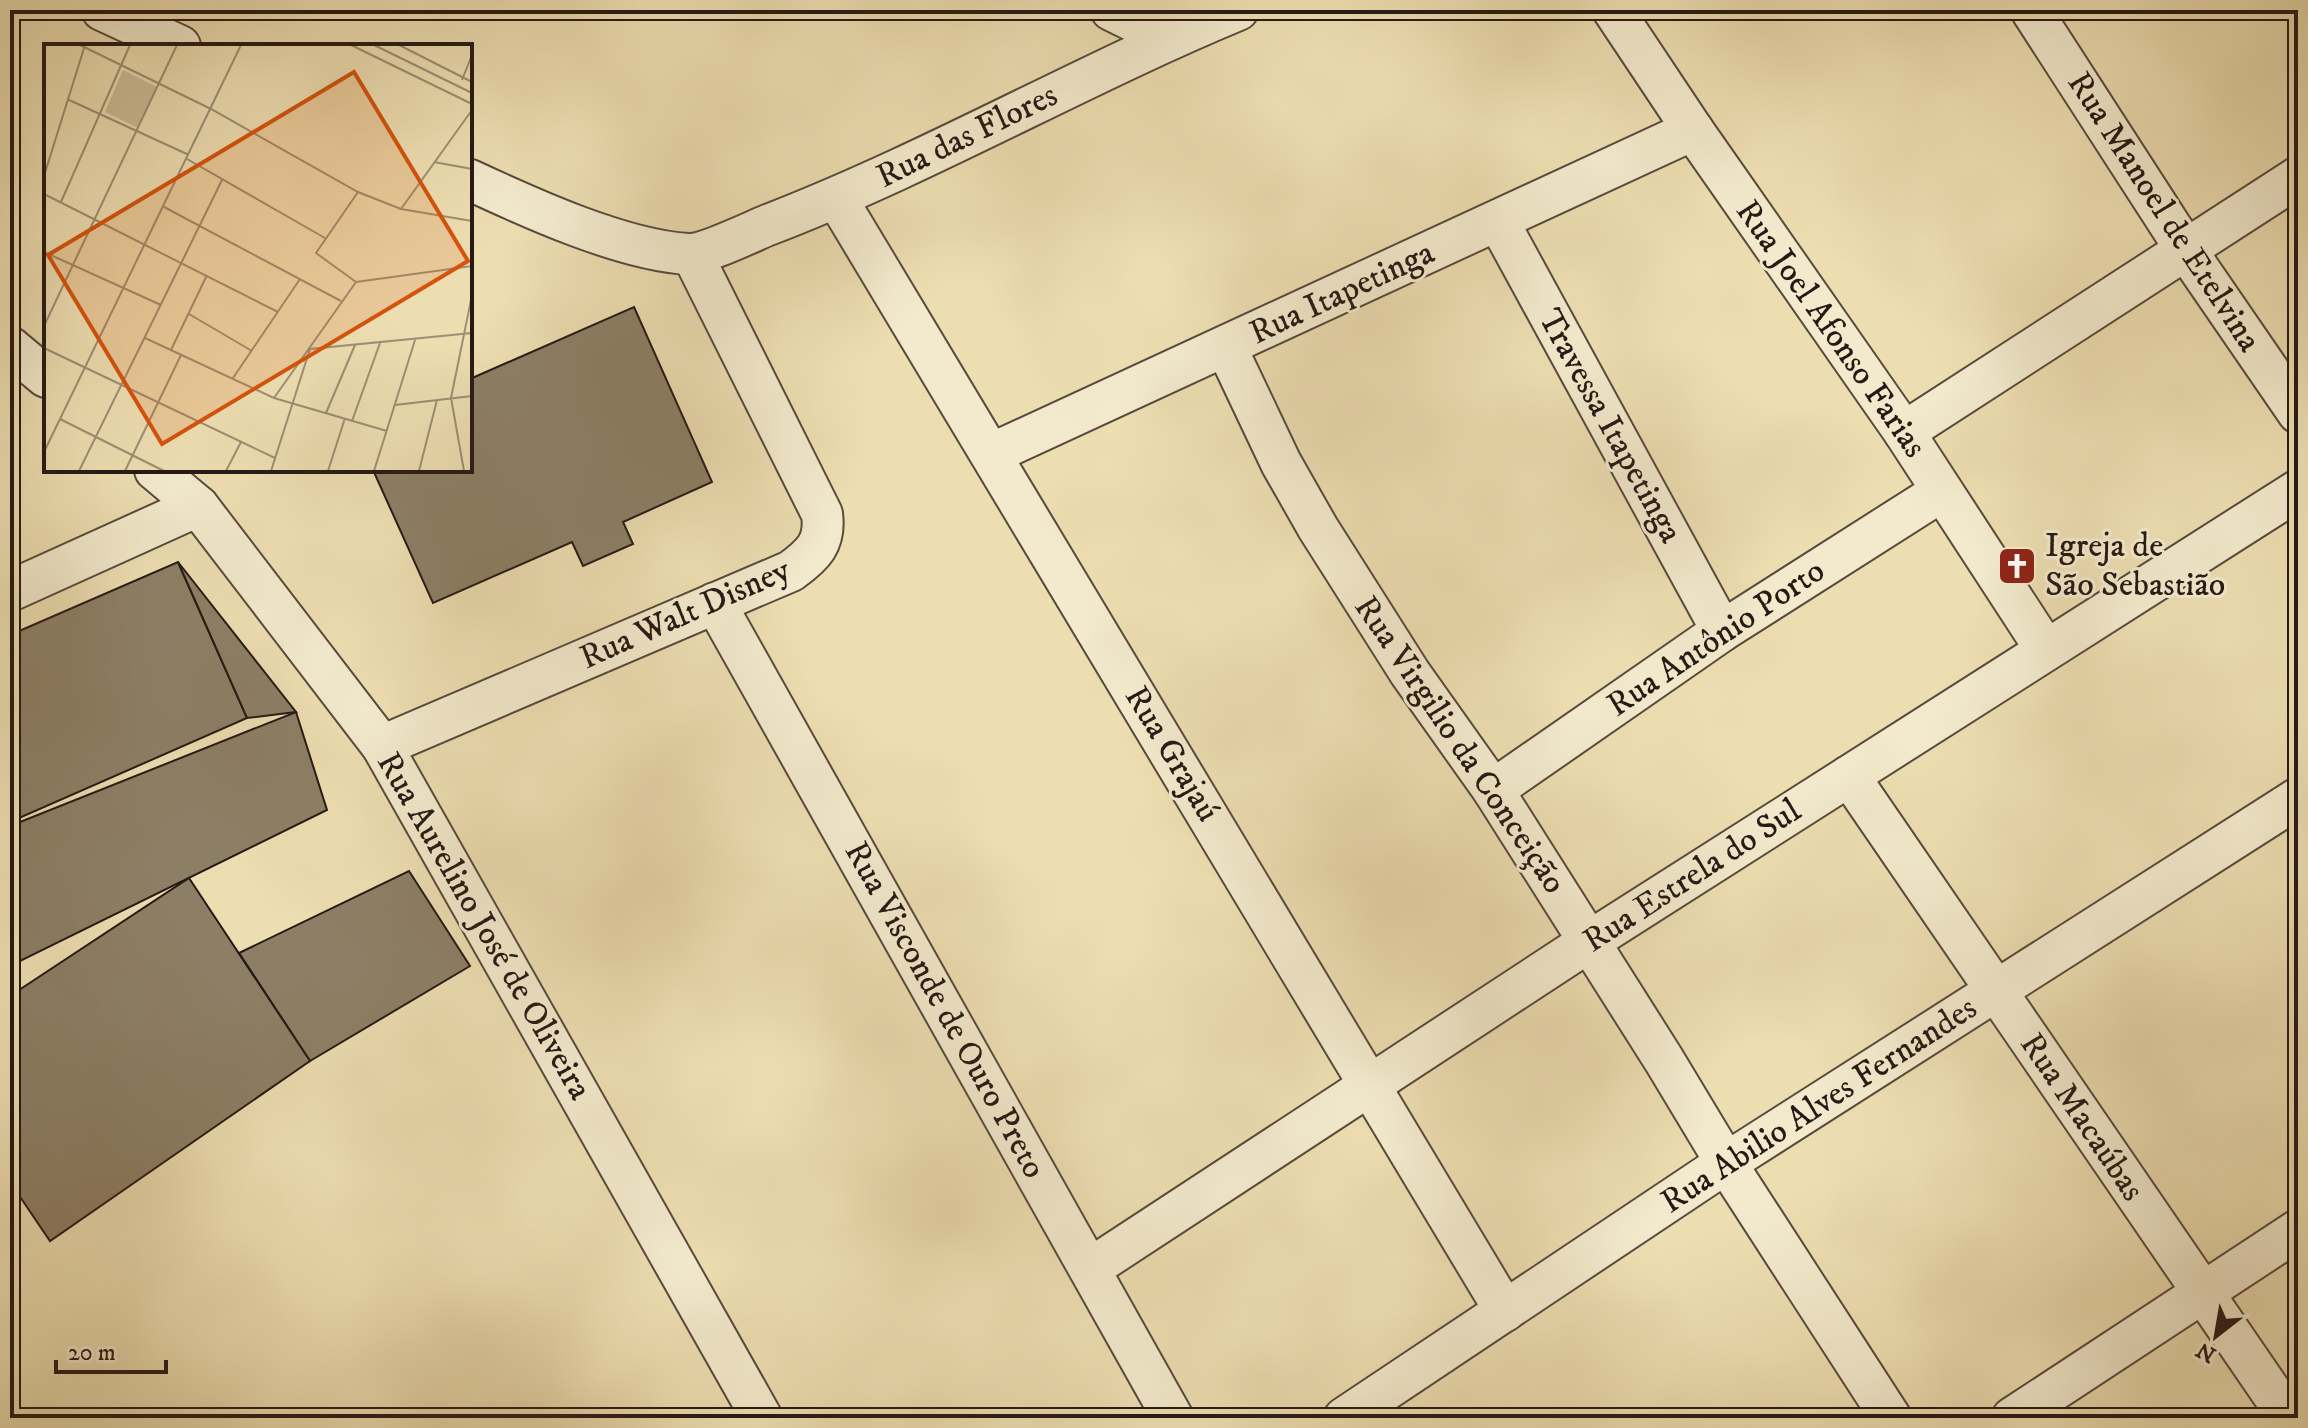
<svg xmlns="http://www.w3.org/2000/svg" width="2308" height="1428" viewBox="0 0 2308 1428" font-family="'IM FELL DW Pica',serif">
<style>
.building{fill:#8d7f66;stroke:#261914;stroke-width:2}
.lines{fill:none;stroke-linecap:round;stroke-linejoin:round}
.minor-casing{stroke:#584a3c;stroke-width:44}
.minor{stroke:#f3eacd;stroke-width:40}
.labels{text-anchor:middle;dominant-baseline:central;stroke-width:6;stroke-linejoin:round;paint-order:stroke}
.street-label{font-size:34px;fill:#261914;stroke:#f3eacd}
.poi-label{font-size:34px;fill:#261914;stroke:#f3eacd;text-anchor:start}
.inset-road{fill:none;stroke:#9d8f73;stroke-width:2}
.view{fill:#d5530d;fill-opacity:0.15;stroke:#d5530d;stroke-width:4}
.inset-edge{fill:none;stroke:#261914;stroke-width:4}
</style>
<rect width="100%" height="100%" fill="#eddeb2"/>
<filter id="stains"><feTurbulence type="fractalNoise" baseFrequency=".0025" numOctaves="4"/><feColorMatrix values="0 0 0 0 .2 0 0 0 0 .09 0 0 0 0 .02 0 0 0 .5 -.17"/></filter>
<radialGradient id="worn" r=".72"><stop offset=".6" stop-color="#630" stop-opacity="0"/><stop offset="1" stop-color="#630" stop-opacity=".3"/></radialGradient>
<g class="building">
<polygon points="634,307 712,482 623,522 633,544 583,566 572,542 433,603 373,470 470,470 470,379"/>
<polygon points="178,562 247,718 10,822 10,635"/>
<polygon points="178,562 296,712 247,718"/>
<polygon points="296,712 327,810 10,966 10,826"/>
<polygon points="409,871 470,966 310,1061 239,953"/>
<polygon points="189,878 310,1061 50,1241 10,1182 10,996"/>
</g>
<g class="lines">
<defs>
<g id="minor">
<polyline points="102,10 180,46"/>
<polyline points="1111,10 1170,39 1183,26"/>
<polyline points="1613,10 1693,130 1904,432 2046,650"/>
<polyline points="2031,10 2186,250 2298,413"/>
<path d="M470 180C530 208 622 250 688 254 704 255 751 232 768 225 929 163 1079 76 1238 10"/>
<polyline points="837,199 1505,1311"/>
<polyline points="1498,221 1722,631"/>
<polyline points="10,347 46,377"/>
<polyline points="1226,347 1281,463 1318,528 1410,673 1493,790 1664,1060 1726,1163 1891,1418"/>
<polyline points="1904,432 2298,177"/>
<polyline points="991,454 1693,130"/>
<polyline points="155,470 198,506 382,746 762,1418"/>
<polyline points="10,591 198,506"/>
<polyline points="715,603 1173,1418"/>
<path d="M382 746 791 571C813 555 826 543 822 514L692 254"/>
<polyline points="1849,776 2289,1418"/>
<polyline points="1493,790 1722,631 1942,491"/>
<polyline points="1091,1268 1590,941 2298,490"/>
<polyline points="1344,1418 1726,1163 2298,798"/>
<polyline points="2012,1418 2298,1230"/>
</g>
</defs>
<use href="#minor" class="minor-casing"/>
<use href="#minor" class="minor"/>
</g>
<defs>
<symbol id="church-square" viewBox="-11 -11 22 22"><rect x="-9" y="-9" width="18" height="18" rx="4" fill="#8f2418" stroke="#f3eacd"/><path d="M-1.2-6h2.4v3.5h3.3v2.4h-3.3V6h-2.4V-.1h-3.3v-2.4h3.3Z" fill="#fff"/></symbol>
</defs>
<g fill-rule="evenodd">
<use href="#church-square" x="1995" y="544" width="44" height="44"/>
</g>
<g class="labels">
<g class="street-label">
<text transform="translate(967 136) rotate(-26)">Rua das Flores</text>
<text transform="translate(2164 212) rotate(57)">Rua Manoel de Etelvina</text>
<text transform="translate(1342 293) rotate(-25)">Rua Itapetinga</text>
<text transform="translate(1831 329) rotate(55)">Rua Joel Afonso Farias</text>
<text transform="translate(1610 426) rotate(61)">Travessa Itapetinga</text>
<text transform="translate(685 614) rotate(-24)">Rua Walt Disney</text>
<text transform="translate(1716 638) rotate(-34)">Rua Antônio Porto</text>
<text transform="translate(1460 745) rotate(56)">Rua Virgilio da Conceição</text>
<text transform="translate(1172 754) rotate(59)">Rua Grajaú</text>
<text transform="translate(1692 876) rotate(-33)">Rua Estrela do Sul</text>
<text transform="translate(484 926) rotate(60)">Rua Aurelino José de Oliveira</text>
<text transform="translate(945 1010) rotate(61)">Rua Visconde de Ouro Preto</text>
<text transform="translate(1819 1105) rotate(-33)">Rua Abilio Alves Fernandes</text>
<text transform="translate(2082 1117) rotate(56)">Rua Macaúbas</text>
</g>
<g class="poi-label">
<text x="2045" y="546">Igreja de<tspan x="2045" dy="39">São Sebastião</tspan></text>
</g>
</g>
<g transform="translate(44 44)">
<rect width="428" height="428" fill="#eddeb2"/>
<path d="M79 26 113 43 94 84 61 68Z" fill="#cbbd97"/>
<path class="inset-road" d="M36 1 167 65 314 148 357 165 428 177M307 1 428 60M330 1 428 49M355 1 428 38M418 36 428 11M23 55 145 111M143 115 281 194M390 118 428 125M0 132 41 1M0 150 234 268M17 158 86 1M120 163 297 257M357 165 428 66M0 208 117 261M312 238 272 209 314 148M312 238 428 222M145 270 208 307M0 282 133 1M101 294 230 354 343 387M0 304 231 414M127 306 163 231M189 334 256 235M230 354 312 238M351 361 428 352M282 369 311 301M16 375 120 427M308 377 336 299M0 408 197 1M35 427 178 136M81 427 137 311M182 427 197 398M227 427 266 305 428 289M284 427 301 374M330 427 371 296M375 427 393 356M420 427 407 354 428 251"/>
<path class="view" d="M310 28 424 217 118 400 4 211Z"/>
<rect width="428" height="428" class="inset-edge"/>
</g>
<rect width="2308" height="1428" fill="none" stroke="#eddeb2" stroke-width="40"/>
<rect x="12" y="12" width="2284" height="1404" fill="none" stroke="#261914" stroke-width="4"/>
<rect x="20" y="20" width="2268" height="1388" fill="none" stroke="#261914" stroke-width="2"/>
<g transform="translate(2216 1336) rotate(211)" stroke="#f3eacd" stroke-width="6" paint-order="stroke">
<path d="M0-6L14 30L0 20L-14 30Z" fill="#261914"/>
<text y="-12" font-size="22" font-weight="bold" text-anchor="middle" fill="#261914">N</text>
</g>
<path d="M56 1360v12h110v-12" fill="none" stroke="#261914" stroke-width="4"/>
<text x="68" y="1360" font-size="24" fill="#261914" stroke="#f3eacd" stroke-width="6" paint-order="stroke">20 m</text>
<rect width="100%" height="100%" filter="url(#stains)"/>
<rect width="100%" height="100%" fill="url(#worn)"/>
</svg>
